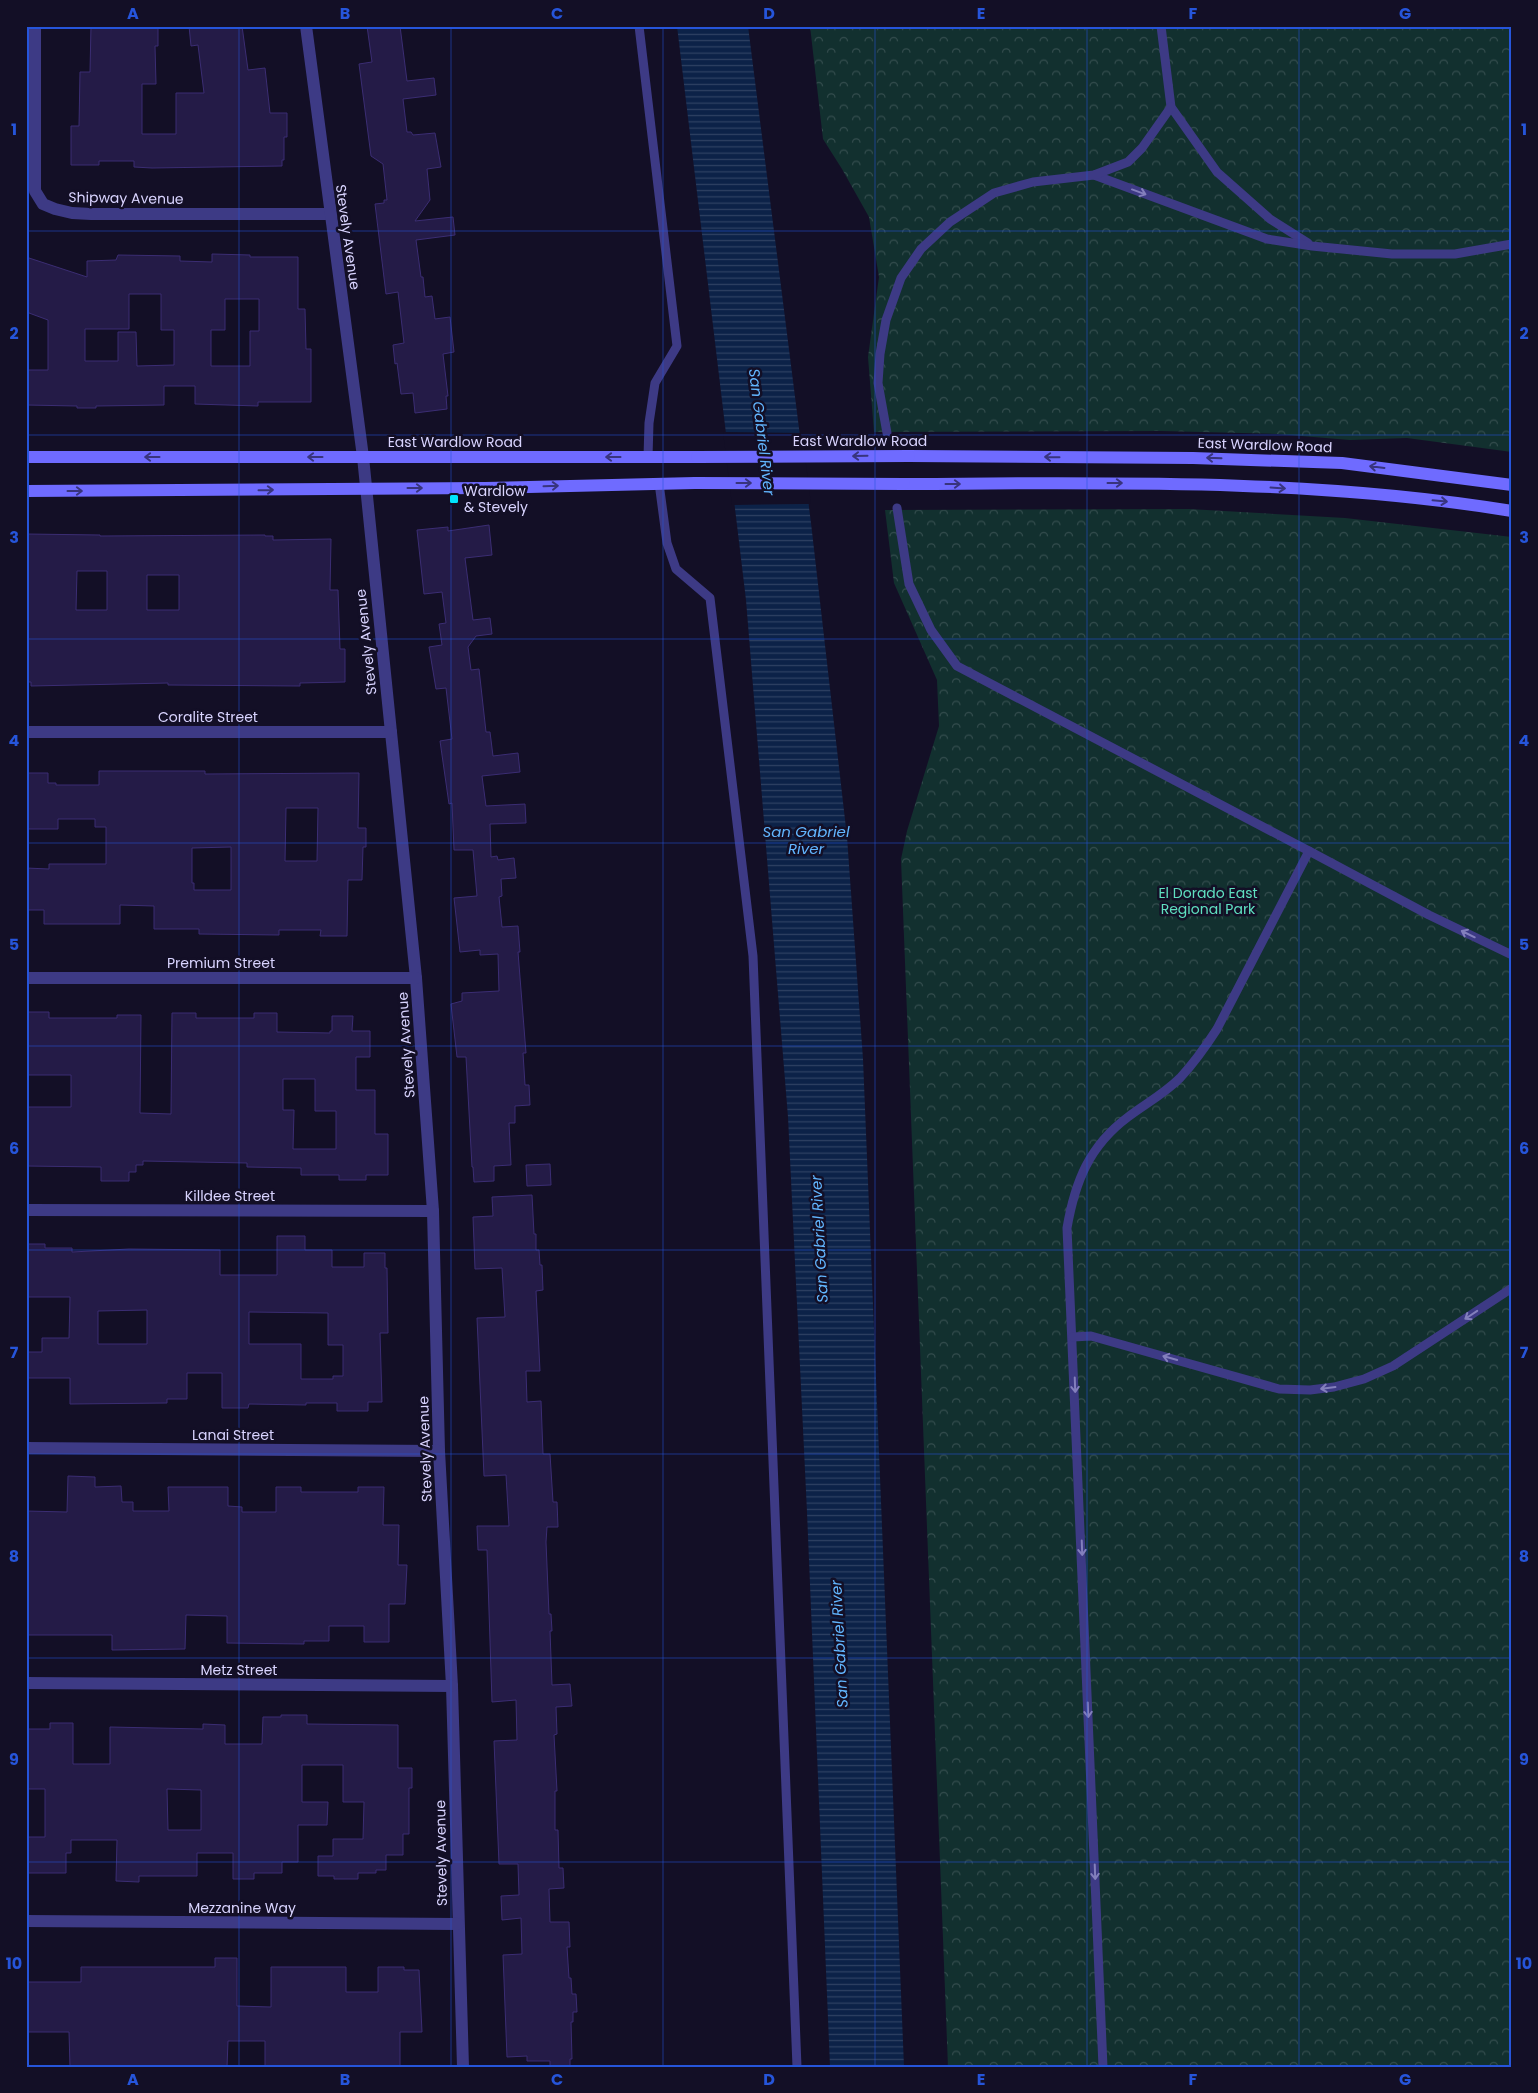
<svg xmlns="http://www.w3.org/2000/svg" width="1538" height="2093" viewBox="0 0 1538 2093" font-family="Poppins,sans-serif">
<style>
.park{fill:url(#park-crowns)}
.water{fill:url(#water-rules)}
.pier{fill:#130f26}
.building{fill:#241b47;stroke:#3b2d73;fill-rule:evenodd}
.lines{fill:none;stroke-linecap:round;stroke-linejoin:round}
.lane{stroke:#3d3a85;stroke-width:9}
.street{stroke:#3d3a85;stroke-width:12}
.secondary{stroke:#6f6bff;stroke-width:12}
.secondary-bridge{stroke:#6f6bff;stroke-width:12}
.oneway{stroke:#837fbc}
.oneway2{stroke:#38347d}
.grid{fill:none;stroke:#2655da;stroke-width:1;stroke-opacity:0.55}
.poi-dot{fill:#00e5ff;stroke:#130f26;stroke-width:2}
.labels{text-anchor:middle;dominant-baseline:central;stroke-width:5;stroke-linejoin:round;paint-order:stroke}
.street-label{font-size:14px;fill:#d9d4ff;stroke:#130f26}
.poi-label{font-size:14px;fill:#d9d4ff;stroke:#130f26;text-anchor:start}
.park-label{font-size:14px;fill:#5fe0c0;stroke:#130f26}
.water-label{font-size:15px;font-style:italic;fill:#62b6ff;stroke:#130f26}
.neatline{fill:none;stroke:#2655da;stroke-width:2}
.grid-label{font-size:16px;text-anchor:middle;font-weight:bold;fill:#2655da}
</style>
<defs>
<pattern id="park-crowns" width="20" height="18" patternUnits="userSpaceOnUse" patternTransform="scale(1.25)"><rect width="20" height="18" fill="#12302f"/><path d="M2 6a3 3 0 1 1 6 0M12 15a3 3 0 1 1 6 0" fill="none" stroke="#344d4e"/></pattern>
<pattern id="water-rules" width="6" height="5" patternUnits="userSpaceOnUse" patternTransform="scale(1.25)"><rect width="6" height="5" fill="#0c2248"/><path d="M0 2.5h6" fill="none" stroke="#2f4163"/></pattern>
</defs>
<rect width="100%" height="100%" fill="#130f26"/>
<g class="park">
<polygon points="810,26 1512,26 1512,452 1407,438 1350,440 1277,434 1161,431 874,432 868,357 879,277 869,217 842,169 823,139"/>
<polygon points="1189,509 1345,518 1512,537 1512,2067 948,2067 901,859 907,831 939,726 937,680 894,583 885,510"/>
</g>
<polygon class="water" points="677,26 748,26 811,523 847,837 863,1059 904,2067 830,2067 807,1512 788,1117 746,600"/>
<polygon class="pier" points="723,432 802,433 811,504 732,505"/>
<g class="building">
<polygon points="91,26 158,27 158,46 155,46 156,84 142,84 142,134 176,134 176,93 204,93 198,45 191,46 189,26 242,26 248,70 265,68 270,113 287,113 287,137 284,137 284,160 282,160 282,166 152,168 134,167 134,161 99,161 99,165 71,165 71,126 79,126 80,72 90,72"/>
<polygon points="367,26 400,26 407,81 434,78 436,95 403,99 407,132 411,132 413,135 435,133 441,167 427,169 430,200 415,221 453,217 455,235 416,240 421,277 423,277 425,297 432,296 435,319 450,317 454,352 443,354 448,396 446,396 447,409 415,413 413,393 401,394 397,363 395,364 393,345 404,343 398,292 386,294 375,204 384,203 384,200 387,200 383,164 371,156 359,64 372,62"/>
<path d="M212 254 250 255V257H298V309H305L306 349H311V402H258V406L195 404V386H164V405L96 406V408H77V406L26 405V370H48V320L29 313 26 308V257L87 277V261L116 260 118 255 180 256V261L212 262ZM129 294H161V330H174V365L137 366 136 332H118V361H85V329H129ZM225 299H259V331H250V366H211V330H225Z"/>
<polygon points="489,525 492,555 465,558 473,620 490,618 492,634 476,636 468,647 471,670 479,669 486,732 490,732 493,756 518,753 520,772 482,776 486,806 525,804 526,823 490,824 491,857 497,856 498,860 514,858 516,878 501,879 502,896 499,897 502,927 518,926 520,952 518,952 526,1053 523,1053 525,1085 529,1085 530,1105 515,1106 515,1123 509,1123 511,1165 494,1166 494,1181 474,1182 473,1167 472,1167 466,1057 457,1057 451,1004 462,1001 462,993 499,991 498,954 480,955 480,950 460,952 454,898 477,896 473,850 454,850 452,803 449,804 440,741 452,739 446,688 436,689 429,647 442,645 439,624 446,623 442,592 424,594 417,530 448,527 448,531"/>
<path d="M26 534 100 535V536L265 535V536H273V540L331 539 330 590H338L340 649H345V682L300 683V686L168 685V683L31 686V682H26ZM77 571H107V610H76ZM147 575H179V610H147Z"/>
<path d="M99 771H205V774L359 773 358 828H366V847H363L362 880H348L347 936H320L321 930H279V935L199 934V929H154V906L120 905V924H44V910H26V868L49 869V864H106V827H95V819H58V829H26L28 773H48V783H56V785H99ZM286 808H318L317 861H285ZM231 847V890H194V883H192V848Z"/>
<path d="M26 1012H49V1018H117V1015H141L140 1113 171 1114 172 1013H196V1018H254V1013H277V1032L330 1033V1031H332V1016H353L352 1031H370V1057H356V1090H375V1134H388V1175H366V1180H339V1175H301V1168L247 1167V1163L143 1161V1165H136V1172H129V1181H101V1167L26 1166V1107H71V1075H26ZM283 1079H315V1111H336V1149H293L294 1110H283Z"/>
<polygon points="550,1164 551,1185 527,1186 526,1165"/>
<polygon points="532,1195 534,1234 536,1234 536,1250 539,1250 540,1265 542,1265 543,1290 536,1291 540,1371 526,1371 527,1402 541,1401 543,1454 550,1454 553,1502 557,1502 558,1527 547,1527 546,1542 549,1614 551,1614 552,1631 550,1631 552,1685 570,1684 572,1706 556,1707 557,1734 554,1735 557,1791 555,1791 555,1830 558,1830 559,1868 563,1868 564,1888 549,1889 550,1922 569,1922 570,1947 567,1947 569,1978 571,1978 572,1994 576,1994 577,2012 573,2012 573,2022 571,2022 572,2059 570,2059 570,2067 550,2067 550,2061 527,2061 527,2056 507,2057 503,1955 522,1954 521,1918 502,1920 501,1896 519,1895 518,1864 499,1864 494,1741 517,1740 516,1700 492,1702 487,1550 478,1550 477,1526 509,1526 506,1475 484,1476 477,1318 505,1317 502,1268 475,1269 473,1217 493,1216 492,1197"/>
<path d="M277 1236H305V1250H332V1267H364V1253H385V1268H387L388 1333H380L382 1402H368V1411H337V1403H306V1405L249 1404 248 1408H222V1373H187V1399H167V1403L70 1404V1378H26V1352H42V1338H69L70 1297H26V1244H45V1248H72V1252L129 1249 220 1250V1275H277ZM147 1310V1344H98V1311ZM249 1312 328 1313V1345H343V1376H333V1379H301V1344H249Z"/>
<polygon points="68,1476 95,1477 95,1487 121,1486 122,1502 133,1502 133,1511 169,1511 168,1487 228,1487 228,1506 242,1507 242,1512 276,1512 276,1487 301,1487 301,1492 358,1492 358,1487 384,1487 383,1525 399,1525 398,1565 407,1565 405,1604 389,1604 389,1642 364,1642 364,1626 329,1626 329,1641 304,1641 304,1644 227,1643 227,1616 186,1615 185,1649 112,1650 112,1635 26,1635 26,1511 67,1512"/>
<path d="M281 1715H307V1724L398 1725V1768H412V1788H409V1834H403V1855H386V1870H376V1873H358V1879H334V1876H318V1856H333V1839H363L364 1802H343V1765H302V1802H328L327 1825H298V1862H282V1873H254V1879H233V1853H197V1876H139V1882L116 1881 117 1840H71V1853H66V1873H26V1837H45V1789H26V1729H50V1723H73V1764H110V1727L203 1729V1724L225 1725V1744H262L263 1717H281ZM167 1789 201 1790V1830H168Z"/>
<polygon points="215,1958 237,1958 237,2006 271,2007 271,1967 346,1967 346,1992 378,1992 378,1967 404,1967 404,1970 419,1970 422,2032 400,2032 400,2067 265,2067 265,2041 228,2041 227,2067 70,2067 69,2032 26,2032 27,1982 81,1982 81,1967 215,1967"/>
</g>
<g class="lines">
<g class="lane">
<polyline points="639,26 677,346 655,383 649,423 648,457"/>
<polyline points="1161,26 1171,107 1217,172 1270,219 1308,243"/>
<polyline points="1094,175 1267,239 1312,246 1392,254 1455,254 1512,244"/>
<polyline points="887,433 878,383 880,354 886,320 901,278 921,249 950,222 994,193 1033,182 1094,175 1128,162 1142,148 1171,107"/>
<polyline points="659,483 667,543 676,569 710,598 753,956 797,2067"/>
<path d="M897 508 909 584 931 630 957 666 1309 851 1217 1029C1206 1046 1194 1063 1180 1078 1164 1094 1145 1104 1128 1117 1089 1146 1075 1182 1067 1228L1103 2067"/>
<polyline points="1309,851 1429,915 1512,955"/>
<polyline points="1073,1337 1091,1336 1279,1389 1310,1390 1334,1387 1364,1379 1393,1366 1512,1288"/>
</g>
<g class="street">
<polyline points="35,26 35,191 43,204 55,209 72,213 91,214 330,214"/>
<polyline points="306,26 363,457 416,978 433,1211 439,1451 452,1686 463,2067"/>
<polyline points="26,732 391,732"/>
<polyline points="26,978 416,978"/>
<polyline points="26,1210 433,1211"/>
<polyline points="26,1448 439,1451"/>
<polyline points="26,1683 452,1686"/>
<polyline points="26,1921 458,1924"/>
</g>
<g class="secondary">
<polyline points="909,456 1193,458 1342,463 1512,485"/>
<polyline points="26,457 697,457"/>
<path d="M904 484C1107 483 1311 478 1512 511"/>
<polyline points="26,491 485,488 695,483"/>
</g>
<g class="secondary-bridge">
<polyline points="697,457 909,456"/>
<polyline points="695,483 904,484"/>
</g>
</g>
<defs><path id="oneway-shaft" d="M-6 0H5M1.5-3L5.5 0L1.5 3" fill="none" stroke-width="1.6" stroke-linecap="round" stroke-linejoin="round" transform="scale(1.25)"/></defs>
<g class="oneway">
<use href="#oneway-shaft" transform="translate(1139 192) rotate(20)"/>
<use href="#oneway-shaft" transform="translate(1468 934) rotate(-154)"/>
<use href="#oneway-shaft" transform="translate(1471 1315) rotate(146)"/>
<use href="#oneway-shaft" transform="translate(1170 1358) rotate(-164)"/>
<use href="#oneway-shaft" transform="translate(1075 1385) rotate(88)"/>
<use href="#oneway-shaft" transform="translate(1328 1388) rotate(173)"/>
<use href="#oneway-shaft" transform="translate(1082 1548) rotate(88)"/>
<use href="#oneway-shaft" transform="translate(1088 1710) rotate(88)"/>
<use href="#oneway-shaft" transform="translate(1095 1872) rotate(88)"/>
</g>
<g class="oneway2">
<use href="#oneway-shaft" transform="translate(860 456) rotate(179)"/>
<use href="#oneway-shaft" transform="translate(152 457) rotate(-180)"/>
<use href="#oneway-shaft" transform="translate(315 457) rotate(-180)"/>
<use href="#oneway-shaft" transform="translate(613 457) rotate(180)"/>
<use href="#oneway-shaft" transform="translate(1052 457) rotate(-179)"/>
<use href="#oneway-shaft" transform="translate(1214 458) rotate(-178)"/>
<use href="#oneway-shaft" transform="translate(1377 467) rotate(-173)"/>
<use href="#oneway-shaft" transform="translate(744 483)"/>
<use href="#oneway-shaft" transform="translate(1115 483)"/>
<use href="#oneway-shaft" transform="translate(953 484)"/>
<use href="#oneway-shaft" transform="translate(551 486) rotate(-2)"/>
<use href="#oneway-shaft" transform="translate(415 488)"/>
<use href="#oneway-shaft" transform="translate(1278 488) rotate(4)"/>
<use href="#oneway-shaft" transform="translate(266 490) rotate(-1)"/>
<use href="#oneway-shaft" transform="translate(75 491)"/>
<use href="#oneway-shaft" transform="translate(1440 501) rotate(5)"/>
</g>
<path class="grid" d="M239 26V2067M451 26V2067M663 26V2067M875 26V2067M1087 26V2067M1299 26V2067M26 231H1512M26 435H1512M26 639H1512M26 843H1512M26 1046H1512M26 1250H1512M26 1454H1512M26 1658H1512M26 1862H1512"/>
<rect class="poi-dot" x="449" y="494" width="10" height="10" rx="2.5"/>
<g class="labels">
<g class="street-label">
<text transform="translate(126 198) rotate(1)">Shipway Avenue</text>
<text transform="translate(348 237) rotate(82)">Stevely Avenue</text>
<text x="860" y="441">East Wardlow Road</text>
<text x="455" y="442">East Wardlow Road</text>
<text transform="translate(1265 445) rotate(2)">East Wardlow Road</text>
<text transform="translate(366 642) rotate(-96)">Stevely Avenue</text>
<text x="208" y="717">Coralite Street</text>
<text x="221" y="963">Premium Street</text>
<text transform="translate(406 1045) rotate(-94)">Stevely Avenue</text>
<text x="230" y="1196">Killdee Street</text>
<text x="233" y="1435">Lanai Street</text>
<text transform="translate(425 1449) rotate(-92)">Stevely Avenue</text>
<text x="239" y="1670">Metz Street</text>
<text transform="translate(441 1853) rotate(-91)">Stevely Avenue</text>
<text x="242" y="1908">Mezzanine Way</text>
</g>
<g class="poi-label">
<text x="464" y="491">Wardlow<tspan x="464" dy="16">&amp; Stevely</tspan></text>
</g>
<g class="park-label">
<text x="1208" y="893">El Dorado East<tspan x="1208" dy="16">Regional Park</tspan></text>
</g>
<g class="water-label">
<text transform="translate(762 432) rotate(83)">San Gabriel River</text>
<text x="806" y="831">San Gabriel<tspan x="806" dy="17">River</tspan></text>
<text transform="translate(819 1239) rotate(-93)">San Gabriel River</text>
<text transform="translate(839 1644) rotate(-93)">San Gabriel River</text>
</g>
</g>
<rect width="1538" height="2093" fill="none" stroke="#130f26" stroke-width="55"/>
<rect x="28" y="28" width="1482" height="2038" class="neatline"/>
<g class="grid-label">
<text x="133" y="19">A</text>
<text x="345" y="19">B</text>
<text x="557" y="19">C</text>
<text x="769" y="19">D</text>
<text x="981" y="19">E</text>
<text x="1193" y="19">F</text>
<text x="1405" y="19">G</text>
<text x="14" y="135">1</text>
<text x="1524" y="135">1</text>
<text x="14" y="339">2</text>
<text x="1524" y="339">2</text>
<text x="14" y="543">3</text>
<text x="1524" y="543">3</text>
<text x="14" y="746">4</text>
<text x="1524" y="746">4</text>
<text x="14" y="950">5</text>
<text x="1524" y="950">5</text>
<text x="14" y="1154">6</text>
<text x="1524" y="1154">6</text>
<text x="14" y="1358">7</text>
<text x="1524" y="1358">7</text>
<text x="14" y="1562">8</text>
<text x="1524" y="1562">8</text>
<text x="14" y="1765">9</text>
<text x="1524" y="1765">9</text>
<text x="14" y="1969">10</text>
<text x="1524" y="1969">10</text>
<text x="133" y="2085">A</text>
<text x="345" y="2085">B</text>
<text x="557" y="2085">C</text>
<text x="769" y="2085">D</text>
<text x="981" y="2085">E</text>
<text x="1193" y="2085">F</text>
<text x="1405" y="2085">G</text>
</g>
</svg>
